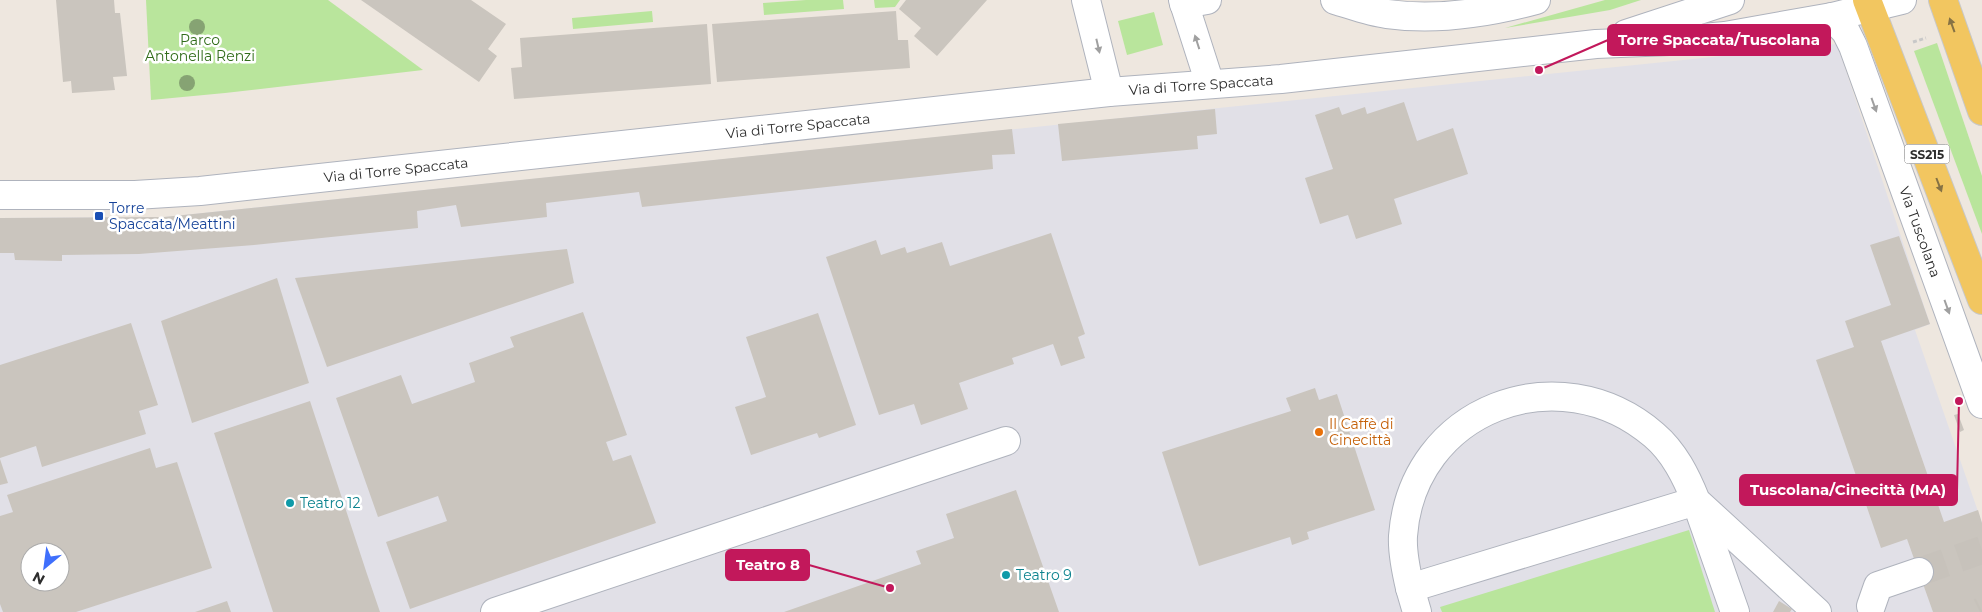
<svg xmlns="http://www.w3.org/2000/svg" width="1982" height="612" viewBox="0 0 1982 612" font-family="Montserrat,sans-serif">
<style>
.industrial{fill:#e1e0e7;fill-rule:evenodd}
.green{fill:#b9e59c}
.building{fill:#cac5be;fill-rule:evenodd}
.lines{fill:none;stroke-linecap:round;stroke-linejoin:round}
.minor-tunnel{stroke:#c7c2bb;stroke-width:28;stroke-dasharray:28 14;stroke-linecap:butt}
.minor-casing{stroke:#afb3bd;stroke-width:30}
.major-casing{stroke:#c8c8c8;stroke-width:30}
.path{stroke:#c8c8c8;stroke-width:3;stroke-dasharray:4 2.5;stroke-linecap:butt}
.minor{stroke:#fff;stroke-width:28}
.major{stroke:#f2c660;stroke-width:28}
.tree{fill:#86a373}
.oneway{fill:#867244}
.oneway2{fill:#a0a0a0}
.transit-dot{fill:#1a4fb4;stroke:#fff;stroke-width:2}
.food-dot{fill:#e8710a;stroke:#fff;stroke-width:2}
.culture-dot{fill:#0f9aa8;stroke:#fff;stroke-width:2}
.labels{text-anchor:middle;dominant-baseline:central;stroke-width:5;stroke-linejoin:round;paint-order:stroke}
.shield{fill:#fff;stroke:#6c6c6c;stroke-width:1}
.shield-label{font-size:12px;font-weight:bold;fill:#2d2d2d}
.park-label{font-size:14px;fill:#316c1a;stroke:#fff}
.street-label{font-size:14px;fill:#2d2d2d;stroke:#fff}
.transit-label{font-size:14px;fill:#164399;stroke:#fff;text-anchor:start}
.food-label{font-size:14px;fill:#c56008;stroke:#fff;text-anchor:start}
.culture-label{font-size:14px;fill:#0d838f;stroke:#fff;text-anchor:start}
.leader{fill:none;stroke:#c2185b;stroke-width:2}
.callout-dot{fill:#c2185b;stroke:#fff;stroke-width:2}
.callout{fill:#c2185b;stroke:#c2185b;stroke-width:2}
.callout-label{font-size:15px;text-anchor:middle;font-weight:bold;fill:#fff}
</style>
<rect width="100%" height="100%" fill="#eee7df"/>
<path class="industrial" d="M1837 44 1930 324 1915 330 1982 523V612H0V218L165 217ZM30 552H60V582H30Z"/>
<g class="green">
<polygon points="146,0 328,0 423,70 225,93 151,100"/>
<polygon points="806,0 843,0 844,9 764,15 763,3"/>
<polygon points="874,0 900,0 895,7 875,8"/>
<polygon points="1605,0 1641,0 1610,10 1505,28"/>
<polygon points="652,11 653,22 573,29 572,18"/>
<polygon points="1154,12 1163,45 1127,55 1118,21"/>
<polygon points="1937,43 1982,176 1982,234 1914,51"/>
<polygon points="1689,530 1715,612 1442,612 1440,607"/>
</g>
<g class="building">
<polygon points="56,0 114,0 115,13 120,13 127,76 113,77 115,90 72,93 71,81 63,82"/>
<polygon points="361,0 471,0 506,24 488,49 497,56 479,82"/>
<polygon points="906,0 987,0 937,56 914,36 921,28 899,9"/>
<polygon points="896,11 898,40 908,40 910,68 717,82 712,24"/>
<polygon points="707,24 711,84 514,99 511,68 522,67 520,38"/>
<polygon points="1404,102 1417,141 1453,128 1468,174 1394,199 1402,224 1356,239 1348,215 1320,224 1305,178 1333,169 1315,115 1339,107 1342,115 1365,107 1367,114"/>
<polygon points="1215,109 1217,134 1197,136 1198,149 1062,161 1058,124"/>
<polygon points="1012,129 1015,154 992,155 993,169 642,207 639,192 546,203 547,217 461,227 456,205 417,211 418,228 254,245 139,254 62,255 62,261 15,260 14,253 0,253 0,218 164,217"/>
<polygon points="1051,233 1085,334 1078,337 1085,358 1061,366 1053,344 1012,358 1014,364 959,383 968,409 921,425 914,404 879,415 826,257 876,240 881,255 905,247 907,253 942,242 950,266"/>
<polygon points="1899,236 1930,324 1881,341 1944,522 1978,510 1982,523 1982,612 1933,612 1907,539 1881,548 1816,360 1854,347 1845,321 1891,305 1870,245"/>
<polygon points="567,249 574,283 327,367 295,278"/>
<polygon points="277,278 309,383 192,423 161,321"/>
<polygon points="583,312 627,435 606,442 613,461 631,455 656,523 410,609 386,542 447,521 438,496 378,517 336,398 401,375 412,404 475,382 469,363 514,347 510,337"/>
<polygon points="818,313 856,425 819,438 817,433 751,455 735,407 766,397 746,337"/>
<polygon points="131,323 158,405 139,411 146,434 42,467 36,446 0,458 0,365"/>
<polygon points="1315,388 1319,400 1337,394 1375,510 1307,532 1309,539 1292,545 1290,537 1199,566 1162,452 1291,411 1286,398"/>
<polygon points="310,401 367,574 380,612 273,612 214,433"/>
<polygon points="1958,414 1964,430 1960,432 1954,415"/>
<path d="M150 448 156 468 177 462 212 568 76 612H3L0 604V516L13 512 7 495ZM30 552H60V582H30Z"/>
<polygon points="0,459 8,483 0,485"/>
<polygon points="1016,490 1059,612 784,612 921,564 916,551 954,538 946,514"/>
<polygon points="227,601 231,612 195,612"/>
<polygon points="1779,601 1792,609 1790,612 1773,612"/>
</g>
<g class="lines">
<g class="minor-tunnel">
<polyline points="1919,572 1982,550"/>
<polyline points="1980,612 1982,611"/>
</g>
<defs>
<g id="minor">
<polyline points="1086,0 1109,92"/>
<polyline points="1183,0 1210,84"/>
<path d="M1335 0C1352 5 1370 12 1387 14 1437 21 1488 13 1536 0"/>
<polyline points="1184,4 1207,0"/>
<polyline points="1832,17 1846,32 1853,46 1982,404"/>
<polyline points="1626,34 1730,0"/>
<polyline points="0,195 135,195 200,191 1109,92 1281,79 1596,44 1669,41 1725,36 1832,17 1902,0"/>
<path d="M1410 588C1406 571 1402 553 1403 536 1412 409 1559 353 1654 435 1674 452 1686 476 1696 501L1817 612"/>
<polyline points="1871,606 1878,586 1919,572"/>
<polyline points="495,612 1006,441"/>
<polyline points="1417,612 1410,588 1696,501 1735,612"/>
</g>
<g id="major">
<polyline points="1867,0 1982,300"/>
<polyline points="1943,0 1982,111"/>
</g>
</defs>
<use href="#minor" class="minor-casing"/>
<use href="#major" class="major-casing"/>
<polyline class="path" points="1913,42 1926,38"/>
<use href="#minor" class="minor"/>
<use href="#major" class="major"/>
</g>
<g class="tree">
<circle cx="197" cy="27" r="8"/>
<circle cx="187" cy="83" r="8"/>
</g>
<defs><path id="oneway-solid" d="M-6-.8H1V-3.2L6.5 0L1 3.2V.8H-6Z" transform="scale(1.25)"/></defs>
<g class="oneway">
<use href="#oneway-solid" transform="translate(1952 25) rotate(-110)"/>
<use href="#oneway-solid" transform="translate(1939 185) rotate(69)"/>
</g>
<g class="oneway2">
<use href="#oneway-solid" transform="translate(1197 42) rotate(-108)"/>
<use href="#oneway-solid" transform="translate(1098 46) rotate(77)"/>
<use href="#oneway-solid" transform="translate(1874 105) rotate(70)"/>
<use href="#oneway-solid" transform="translate(1947 307) rotate(70)"/>
</g>
<rect class="transit-dot" x="94" y="211" width="10" height="10" rx="2.5"/>
<circle class="food-dot" cx="1319" cy="432" r="5"/>
<g class="culture-dot">
<circle cx="290" cy="503" r="5"/>
<circle cx="1006" cy="575" r="5"/>
</g>
<g class="labels">
<rect class="shield" x="1904.5" y="144.5" width="45" height="19" rx="4"/>
<g class="shield-label">
<text x="1927" y="154">SS215</text>
</g>
<g class="park-label">
<text x="200" y="40">Parco<tspan x="200" dy="16">Antonella Renzi</tspan></text>
</g>
<g class="street-label">
<text transform="translate(1201 85) rotate(-4)">Via di Torre Spaccata</text>
<text transform="translate(798 126) rotate(-6)">Via di Torre Spaccata</text>
<text transform="translate(396 170) rotate(-6)">Via di Torre Spaccata</text>
<text transform="translate(1920 232) rotate(70)">Via Tuscolana</text>
</g>
<g class="transit-label">
<text x="109" y="208">Torre<tspan x="109" dy="16">Spaccata/Meattini</tspan></text>
</g>
<g class="food-label">
<text x="1329" y="424">Il Caffè di<tspan x="1329" dy="16">Cinecittà</tspan></text>
</g>
<g class="culture-label">
<text x="300" y="503">Teatro 12</text>
<text x="1016" y="575">Teatro 9</text>
</g>
</g>
<path class="leader" d="M1539 70L1608 40M1959 401L1957 490M890 588L809 565"/>
<g class="callout-dot">
<circle cx="1539" cy="70" r="5"/>
<circle cx="1959" cy="401" r="5"/>
<circle cx="890" cy="588" r="5"/>
</g>
<g class="callout">
<rect x="1608" y="25" width="222" height="30" rx="5"/>
<rect x="1740" y="475" width="217" height="30" rx="5"/>
<rect x="726" y="550" width="83" height="30" rx="5"/>
</g>
<g class="callout-label">
<text x="1719" y="45">Torre Spaccata/Tuscolana</text>
<text x="1848" y="495">Tuscolana/Cinecittà (MA)</text>
<text x="768" y="570">Teatro 8</text>
</g>
<g transform="translate(45 567) rotate(209)"><circle r="24" fill="#ffffff" stroke="#ababab"/>
<path d="M0-4L9 19L0 12L-9 19Z" fill="#3f6ffc"/>
<text y="-8" font-size="14" font-weight="bold" text-anchor="middle" fill="#2d2d2d">N</text>
</g>
</svg>
